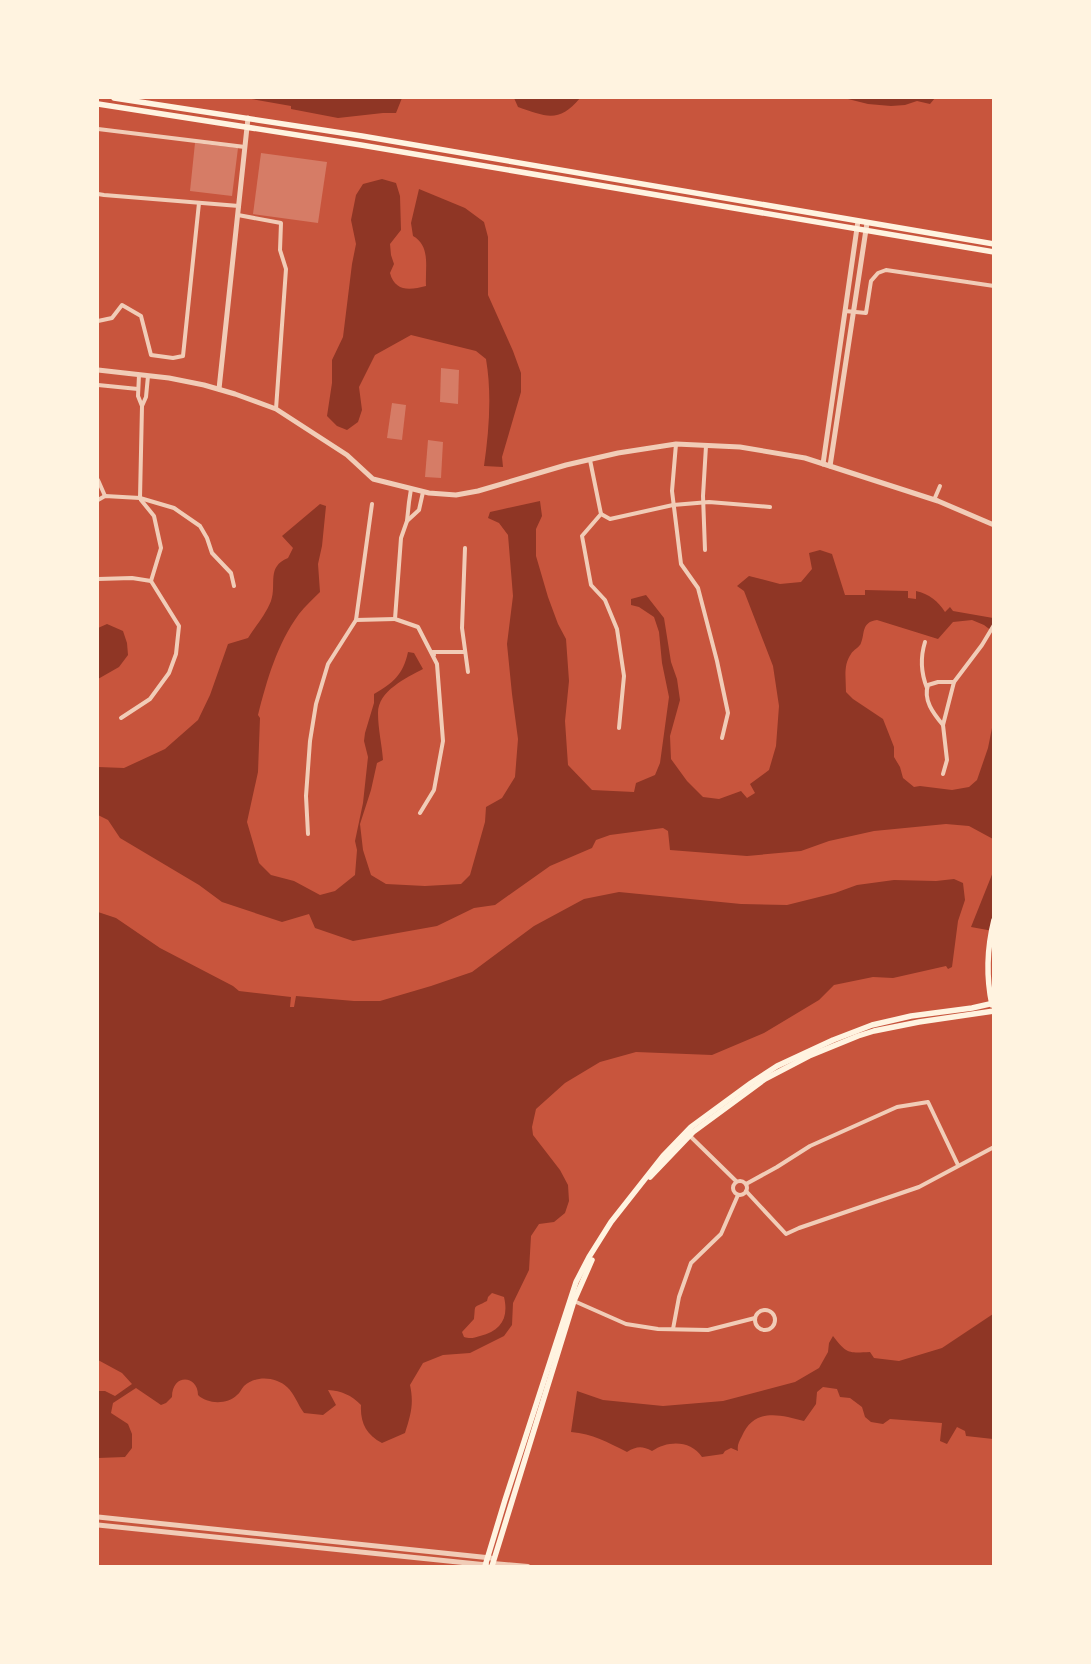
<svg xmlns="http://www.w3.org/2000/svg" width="1091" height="1664" viewBox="0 0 1091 1664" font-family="Mulish,sans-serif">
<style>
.water{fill:#8f3625;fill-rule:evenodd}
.building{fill:#d67c66}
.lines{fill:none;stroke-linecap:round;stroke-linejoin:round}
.minor{stroke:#f1ccb7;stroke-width:4}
.tertiary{stroke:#f1ccb7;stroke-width:5}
.secondary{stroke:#fff3e0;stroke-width:5.5}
</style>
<rect width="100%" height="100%" fill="#c8553d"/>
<g class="water">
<polygon points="246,98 402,98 396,113 383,113 338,118 291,109 291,106"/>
<path d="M514 98H580C559 124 545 116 518 107Z"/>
<polygon points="844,98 935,98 930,104 917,101 905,105 891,106 868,104"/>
<path d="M382 179 396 183 400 196 401 230 390 244 391 255 394 264 390 273C395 292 410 290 426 286 425 268 431 246 413 236L411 223 419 189 465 208 484 222 488 237V295L513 351 521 373V392L502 457 503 467 484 466C489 431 492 394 486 359L476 351 411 335 375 355 359 387 362 410 358 422 347 430 337 426 327 416 332 383V360L343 337 352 264 356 244 351 220 356 195 363 184Z"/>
<path d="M540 501 542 516 536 529V556L548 597 558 624 566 639 569 681 565 721 568 765 592 790 634 792 636 783 655 775 660 763 669 697 662 663 659 632 654 617 639 607 631 605V599L646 595 664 618 671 662 677 679 680 700 670 736 671 759 687 781 703 797 719 799 741 791 747 798 755 793 750 784 769 770 776 746 779 706 773 666 744 591 737 586 749 576 780 584 801 582 812 569 809 553 820 550 832 554 845 595H865V590L908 591V598L916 599V591C929 594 938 601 945 612L950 607 953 611 993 618V632L984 625 972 620 953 622 938 639 877 620C861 622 865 634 861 643 860 647 853 650 851 654 843 665 846 679 846 692L853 699 883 719 894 747V757L900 767 903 778 914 787 920 786 952 790 969 787 977 780 988 748 993 723V839L969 826 946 824 874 831 829 841 801 851 747 856 670 850 668 831 663 828 610 835 596 840 592 848 550 866 495 905 474 908 437 926 353 941 315 928 309 914 282 922 222 902 199 885 120 838 108 820 98 815V767L124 768 165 749 198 720 210 695 228 644 248 638C255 627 266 614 271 601 277 584 266 567 288 558L293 548 282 536 320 504 326 506 322 546 318 564 320 592C313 599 305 606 299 614 277 644 267 680 258 715L260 718 258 772 247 822 259 863 271 875 294 881 320 895 335 891 355 875 357 850 355 841 363 803 368 757 364 741 365 733 374 703V694C393 683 403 675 408 652L414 653 423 669C406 678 378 691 378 713 378 729 382 745 383 760L377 763 371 790 360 824 363 850 371 875 386 884 425 886 461 884 470 875 485 822 486 807 502 798 515 777 518 739 512 694 507 644 513 596 508 535 499 523 488 518 490 512Z"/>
<polygon points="107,624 123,631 127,643 128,655 119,667 98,679 98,628"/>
<polygon points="993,872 993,931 971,927"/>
<path d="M954 879 963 883 965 900 958 921 952 967 948 969 946 966 893 978 873 977 834 985 819 1000 764 1033 712 1055 636 1052 600 1062 565 1083 536 1109 532 1127 533 1135 560 1170 568 1185 569 1201 565 1213 554 1222 539 1224 531 1236 529 1270 513 1303 512 1325 504 1336 470 1353 443 1355 423 1363 410 1385C414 1404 411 1414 405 1433L382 1443C366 1435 360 1422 361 1405 351 1395 342 1391 328 1390L336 1405 323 1415 304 1413C298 1405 294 1393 287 1387 276 1377 256 1375 244 1386 241 1389 240 1393 237 1395 227 1405 207 1404 198 1395 198 1375 172 1373 172 1397L166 1403 161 1405 136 1388 113 1403 111 1413 128 1424 132 1434V1448L125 1457 98 1458V1391H105L115 1396 132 1384 122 1373 98 1360V912L116 918 160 948 233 986 239 991 291 997 290 1007H294L296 996 354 1001H380L431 986 472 972 534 926 584 899 619 892 741 904 787 905 835 893 857 885 894 880 936 881ZM492 1293 504 1297C509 1318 501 1331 480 1336 474 1338 470 1339 464 1337L462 1332 474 1319C476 1303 472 1309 487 1301L488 1297Z"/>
<path d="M993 1314V1439L966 1436 965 1431 957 1427 947 1444 940 1441 942 1423 890 1419 883 1424 871 1422 865 1417 862 1407 850 1398 840 1397 837 1389 823 1387 817 1392 816 1404 804 1421C779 1414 754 1408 742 1436 739 1442 737 1445 738 1451L731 1448 725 1451 723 1454 702 1457C691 1440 668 1440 652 1451 642 1446 637 1446 627 1452 607 1442 593 1434 571 1432L577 1391 603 1400 663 1406 723 1401 795 1382 819 1368 828 1352 829 1343 833 1336C847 1354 848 1353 870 1352L874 1358 899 1361 942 1348Z"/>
</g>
<g class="building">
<polygon points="195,143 238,148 232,196 190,191"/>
<polygon points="261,153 327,162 318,223 253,214"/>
<polygon points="441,368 459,370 458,404 440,402"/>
<polygon points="392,403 406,405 402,440 387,438"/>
<polygon points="428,440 443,442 441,478 425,477"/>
</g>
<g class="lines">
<g class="minor">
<polyline points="98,129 245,147"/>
<polyline points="98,194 104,195 239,206"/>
<polyline points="238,215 281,223 280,250 286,269 276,409"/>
<polyline points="845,311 866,313 871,281 878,273 886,270 994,286"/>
<polyline points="98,321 112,318 122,305 141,316 151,355 173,358 183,356 199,203"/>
<polyline points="139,375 138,396 142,406"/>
<polyline points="98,385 138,389"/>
<polyline points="676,444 672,491 681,564 698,588 717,661 728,713 722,738"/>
<polyline points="590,460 601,514 582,536 591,585 605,600 617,629 624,676 619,728"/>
<polyline points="98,480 105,496"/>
<polyline points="140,498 174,508 200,526 207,538 212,553 231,573 234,586"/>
<polyline points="98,500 105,496 140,498 142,406 146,397 148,376"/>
<polyline points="141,500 154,516 161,548 151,581"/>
<polyline points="934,500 940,486"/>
<polyline points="601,514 610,519 673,505 709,502 770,507"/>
<polyline points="407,521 409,502 411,489"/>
<polyline points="465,548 462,628 468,672"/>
<polyline points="705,550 703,496 706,446"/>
<polyline points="98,579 132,578 151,581 179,626 176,654 169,673 150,699 121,718"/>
<polyline points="356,620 372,504"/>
<path d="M925 642C920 658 921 673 927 688"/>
<polyline points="434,655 433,652 465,652"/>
<path d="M943 725C933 713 923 700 928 685L938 682H954"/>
<polyline points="943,774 947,760 943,725 954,682 982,645 994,625"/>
<polyline points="420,813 434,790 443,741 437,664 418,627 395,619 401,538 407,521 419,510 423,492"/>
<polyline points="308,834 306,796 310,741 316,704 328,664 356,620 395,619"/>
<polyline points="690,1136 736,1181"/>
<circle cx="740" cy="1188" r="7"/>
<polyline points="746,1184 777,1167 810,1146 897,1107 928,1102 958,1165"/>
<polyline points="746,1191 786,1234 799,1228 919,1187 994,1147"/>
<polyline points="574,1301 626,1324 658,1329 708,1330 755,1318"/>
<circle cx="765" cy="1320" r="10"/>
<polyline points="673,1329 679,1297 691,1263 721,1234 738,1195"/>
<polyline points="493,1563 528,1566"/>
</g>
<g class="tertiary">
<polyline points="98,370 169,378 204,385 235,394 276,409 347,455 373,479 429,493 456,495 478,491 566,465 618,453 676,444 740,447 805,458 938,501 994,525"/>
<polyline points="219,389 248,118"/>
<polyline points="823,464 858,221"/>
<polyline points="830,466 867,223"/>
<polyline points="98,1517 491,1558"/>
<polyline points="98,1525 487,1565"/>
</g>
<g class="secondary">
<polyline points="114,98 362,136 994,244"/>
<polyline points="98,104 361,145 994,252"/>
<path d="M992 1005C986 977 987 948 994 920"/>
<polyline points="650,1177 693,1132 765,1079 809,1056 858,1036 874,1031 919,1022 994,1011"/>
<polyline points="485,1566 505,1500 576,1282 589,1257 611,1222 663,1156 691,1127 751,1083 777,1066 833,1040 872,1025 911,1016 972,1008 994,1003"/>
<polyline points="492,1566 574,1301 592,1260"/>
</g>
</g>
<rect width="1091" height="1664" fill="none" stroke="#fff3e0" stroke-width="198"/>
</svg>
